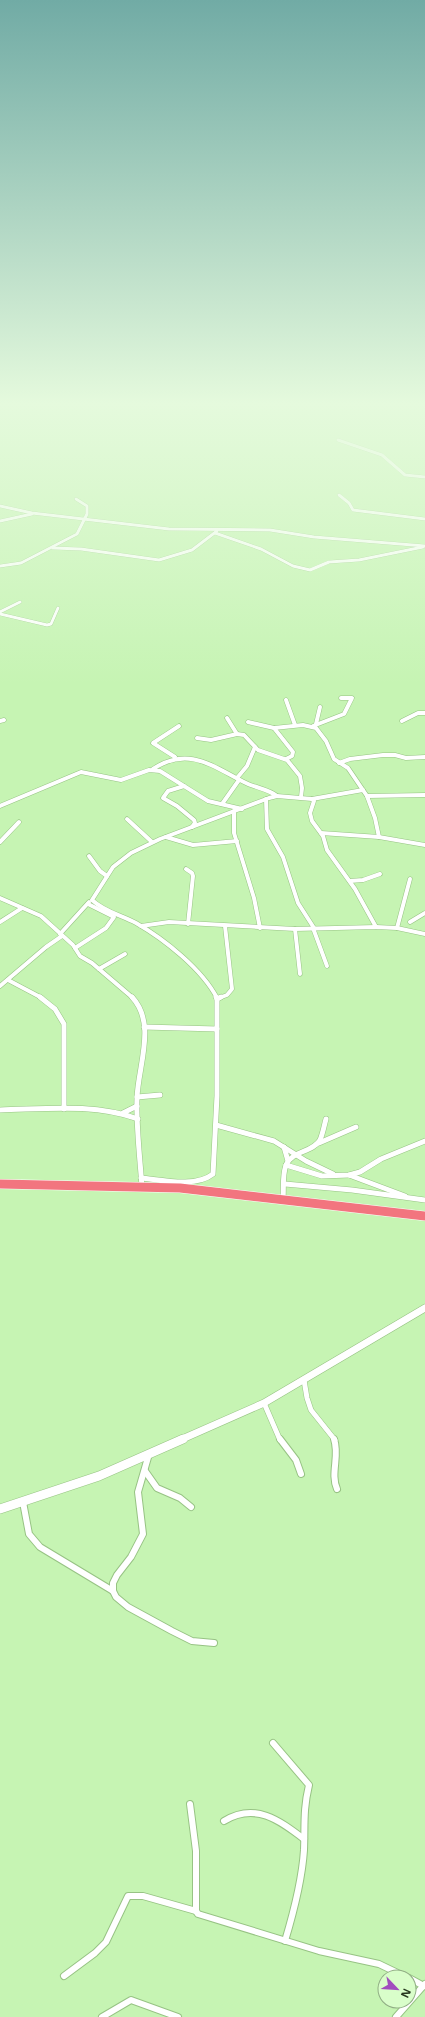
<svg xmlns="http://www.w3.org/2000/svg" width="425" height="2017" viewBox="0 0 425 2017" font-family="'Noto Sans',sans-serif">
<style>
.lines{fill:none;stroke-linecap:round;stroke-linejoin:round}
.street-far3-casing{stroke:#97c384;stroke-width:3.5}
.street-far2-casing{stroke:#97c384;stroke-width:5}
.street-far1-casing{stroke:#97c384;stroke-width:6}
.street-casing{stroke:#97c384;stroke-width:8}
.secondary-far1-casing{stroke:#97c384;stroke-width:8}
.secondary-casing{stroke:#97c384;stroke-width:10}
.highway-casing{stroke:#fff;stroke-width:10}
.street-far3{stroke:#fff;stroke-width:3}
.street-far2{stroke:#fff;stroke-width:4}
.street-far1{stroke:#fff;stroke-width:5}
.street{stroke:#fff;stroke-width:6}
.secondary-far1{stroke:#fff;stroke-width:7}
.secondary{stroke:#fff;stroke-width:9}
.highway{stroke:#f2757f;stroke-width:9}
</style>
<rect width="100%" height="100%" fill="#c6f4b3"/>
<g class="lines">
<defs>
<g id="street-far3">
<polyline points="338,440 382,455 405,475 425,477"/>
<polyline points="339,495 349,503 353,510 425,519"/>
<polyline points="0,506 32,513 169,529 270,530 314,537 425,546"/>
<polyline points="0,521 32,514"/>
<polyline points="215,533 261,549 293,566 310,570 329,562 359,560 423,547"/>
<polyline points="53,548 81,549 159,560 192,550 217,531"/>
<polyline points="0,566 21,563 77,534 87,514 87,506 76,499"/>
<polyline points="0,612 20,602"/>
<polyline points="0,614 47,625 51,624 58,608"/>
</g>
<g id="street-far2">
<polyline points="286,700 295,725"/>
<polyline points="227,718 237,734"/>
<polyline points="0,721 4,720"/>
<polyline points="402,721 418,713 425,713"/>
<polyline points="248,722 274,728 303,725 316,728 326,741 334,759 348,768 367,796 375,818 379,837"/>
<polyline points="316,724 320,707"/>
<polyline points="313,726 344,714 352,698 341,698"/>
<polyline points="274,728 293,752 292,756 286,759"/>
<polyline points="197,738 211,740 237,734 244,735 258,750 287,760 300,776 302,788 301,797"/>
<polyline points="175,757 153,743 179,726"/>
<polyline points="339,763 350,759 383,755 395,755 406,758 425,757"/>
<path d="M153 769C189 745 213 767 246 783 256 788 268 789 277 796"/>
<polyline points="237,778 247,766 255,747"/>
<polyline points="184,786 168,791 163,798 177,806 194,820 195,823 192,827"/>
<polyline points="367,796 425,795"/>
<polyline points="266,799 267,829 283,857 298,903 314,928"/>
<polyline points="312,799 314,801 310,813 312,821 323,836 327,850 355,889 376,927"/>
<polyline points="222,804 239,780"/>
<polyline points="0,806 81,772 121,780 149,770 160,771 208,801 242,809"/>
<polyline points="234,811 234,833 254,898 260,928"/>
<polyline points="127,819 152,842"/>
<polyline points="321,833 379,837 425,845"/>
<polyline points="166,837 193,845 237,841"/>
<polyline points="0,842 19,822"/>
<polyline points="89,856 100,871 107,876"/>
<polyline points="186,869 192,873 193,876 188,924"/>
<polyline points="350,881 363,880 380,874"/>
<polyline points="0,898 41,916 73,945 80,956 92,963 133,998"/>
<polyline points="0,922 22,908"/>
<polyline points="410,922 425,913"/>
<polyline points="141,926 169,922 295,929 376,927 397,928 425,934"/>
<polyline points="313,928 327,966"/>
<polyline points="397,928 410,879"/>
<polyline points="295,929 300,974"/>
<polyline points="60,934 89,902"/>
<polyline points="75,948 106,928 114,917 88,904"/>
<polyline points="99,969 125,954"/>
<polyline points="8,980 42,998"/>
<polyline points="0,986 46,947 62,936"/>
<path d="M217 998C202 969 164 939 136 923 121 915 105 912 92 900L113 867 131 853 160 839 269 798 277 796 312 799 363 790"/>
<polyline points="219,998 227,995 232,989 225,926"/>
</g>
<g id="street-far1">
<polyline points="40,997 55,1009 64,1024 64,1109"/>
<path d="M132 997C157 1024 138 1066 137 1098 136 1127 140 1158 142 1187"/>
<polyline points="216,997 217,999"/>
<polyline points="144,1027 217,1029"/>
<polyline points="137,1097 160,1095"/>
<path d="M0 1110C46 1109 93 1103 138 1119"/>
<polyline points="123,1113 137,1106"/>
<polyline points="216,1125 274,1141 306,1161 333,1174"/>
<polyline points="319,1143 356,1127"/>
<polyline points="284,1147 288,1161"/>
<polyline points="286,1165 322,1176 349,1175 360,1172 381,1159 425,1141"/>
<polyline points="349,1175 405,1196"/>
<path d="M141 1178C162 1180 195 1188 213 1174L217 1096V999L221 997"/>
<polyline points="285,1184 352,1190 425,1200"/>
<path d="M283 1199C284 1188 282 1176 286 1165 293 1150 312 1153 320 1140 323 1133 324 1126 326 1119"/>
<polyline points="304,1380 307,1398 311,1410 335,1440"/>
<polyline points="264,1403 280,1440"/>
</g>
<g id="street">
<polyline points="280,1439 296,1460 301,1474"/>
<path d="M334 1439C340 1456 330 1473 337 1489"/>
<polyline points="149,1454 138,1492 143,1534 131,1557 117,1575 113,1583 113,1591 116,1597 128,1607 172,1631 192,1641 214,1643"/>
<polyline points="145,1471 157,1488 180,1498 191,1507"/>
<polyline points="23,1502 29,1534 40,1547 113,1591"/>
<path d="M273 1743 309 1785C303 1810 305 1825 304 1850 302 1881 294 1911 285 1941"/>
<polyline points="190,1804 196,1851 196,1911 198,1914 319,1951 379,1964 406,1977"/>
<path d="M224 1821C255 1802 279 1820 304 1839"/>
<polyline points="64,1976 95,1953 106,1942 128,1896 143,1896 196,1911"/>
<polyline points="409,1978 424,1986"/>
<polyline points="102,2017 131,2000 178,2017"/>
<polyline points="396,2017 425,1984"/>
</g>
<polyline id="secondary-far1" points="180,1440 264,1403 425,1308"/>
<polyline id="secondary" points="0,1509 99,1476 183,1439"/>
<polyline id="highway" points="0,1184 180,1188 425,1216"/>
</defs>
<use href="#street-far3" class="street-far3-casing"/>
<use href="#street-far2" class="street-far2-casing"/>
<use href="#street-far1" class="street-far1-casing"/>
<use href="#street" class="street-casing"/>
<use href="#secondary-far1" class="secondary-far1-casing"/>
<use href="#secondary" class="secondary-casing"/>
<use href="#highway" class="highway-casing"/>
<use href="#street-far3" class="street-far3"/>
<use href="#street-far2" class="street-far2"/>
<use href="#street-far1" class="street-far1"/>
<use href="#street" class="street"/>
<use href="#secondary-far1" class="secondary-far1"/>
<use href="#secondary" class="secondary"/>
<use href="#highway" class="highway"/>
</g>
<linearGradient id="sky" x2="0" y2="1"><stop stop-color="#71aba5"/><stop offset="0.59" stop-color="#e5fadd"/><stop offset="1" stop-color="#e5fadd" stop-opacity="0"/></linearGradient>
<rect width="425" height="684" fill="url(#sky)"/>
<g transform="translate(397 1989) rotate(115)"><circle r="19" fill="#d9feca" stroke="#91ae85"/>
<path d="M0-3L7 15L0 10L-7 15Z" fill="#a14ebe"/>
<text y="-6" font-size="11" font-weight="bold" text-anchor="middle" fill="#25361d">N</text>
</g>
</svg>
